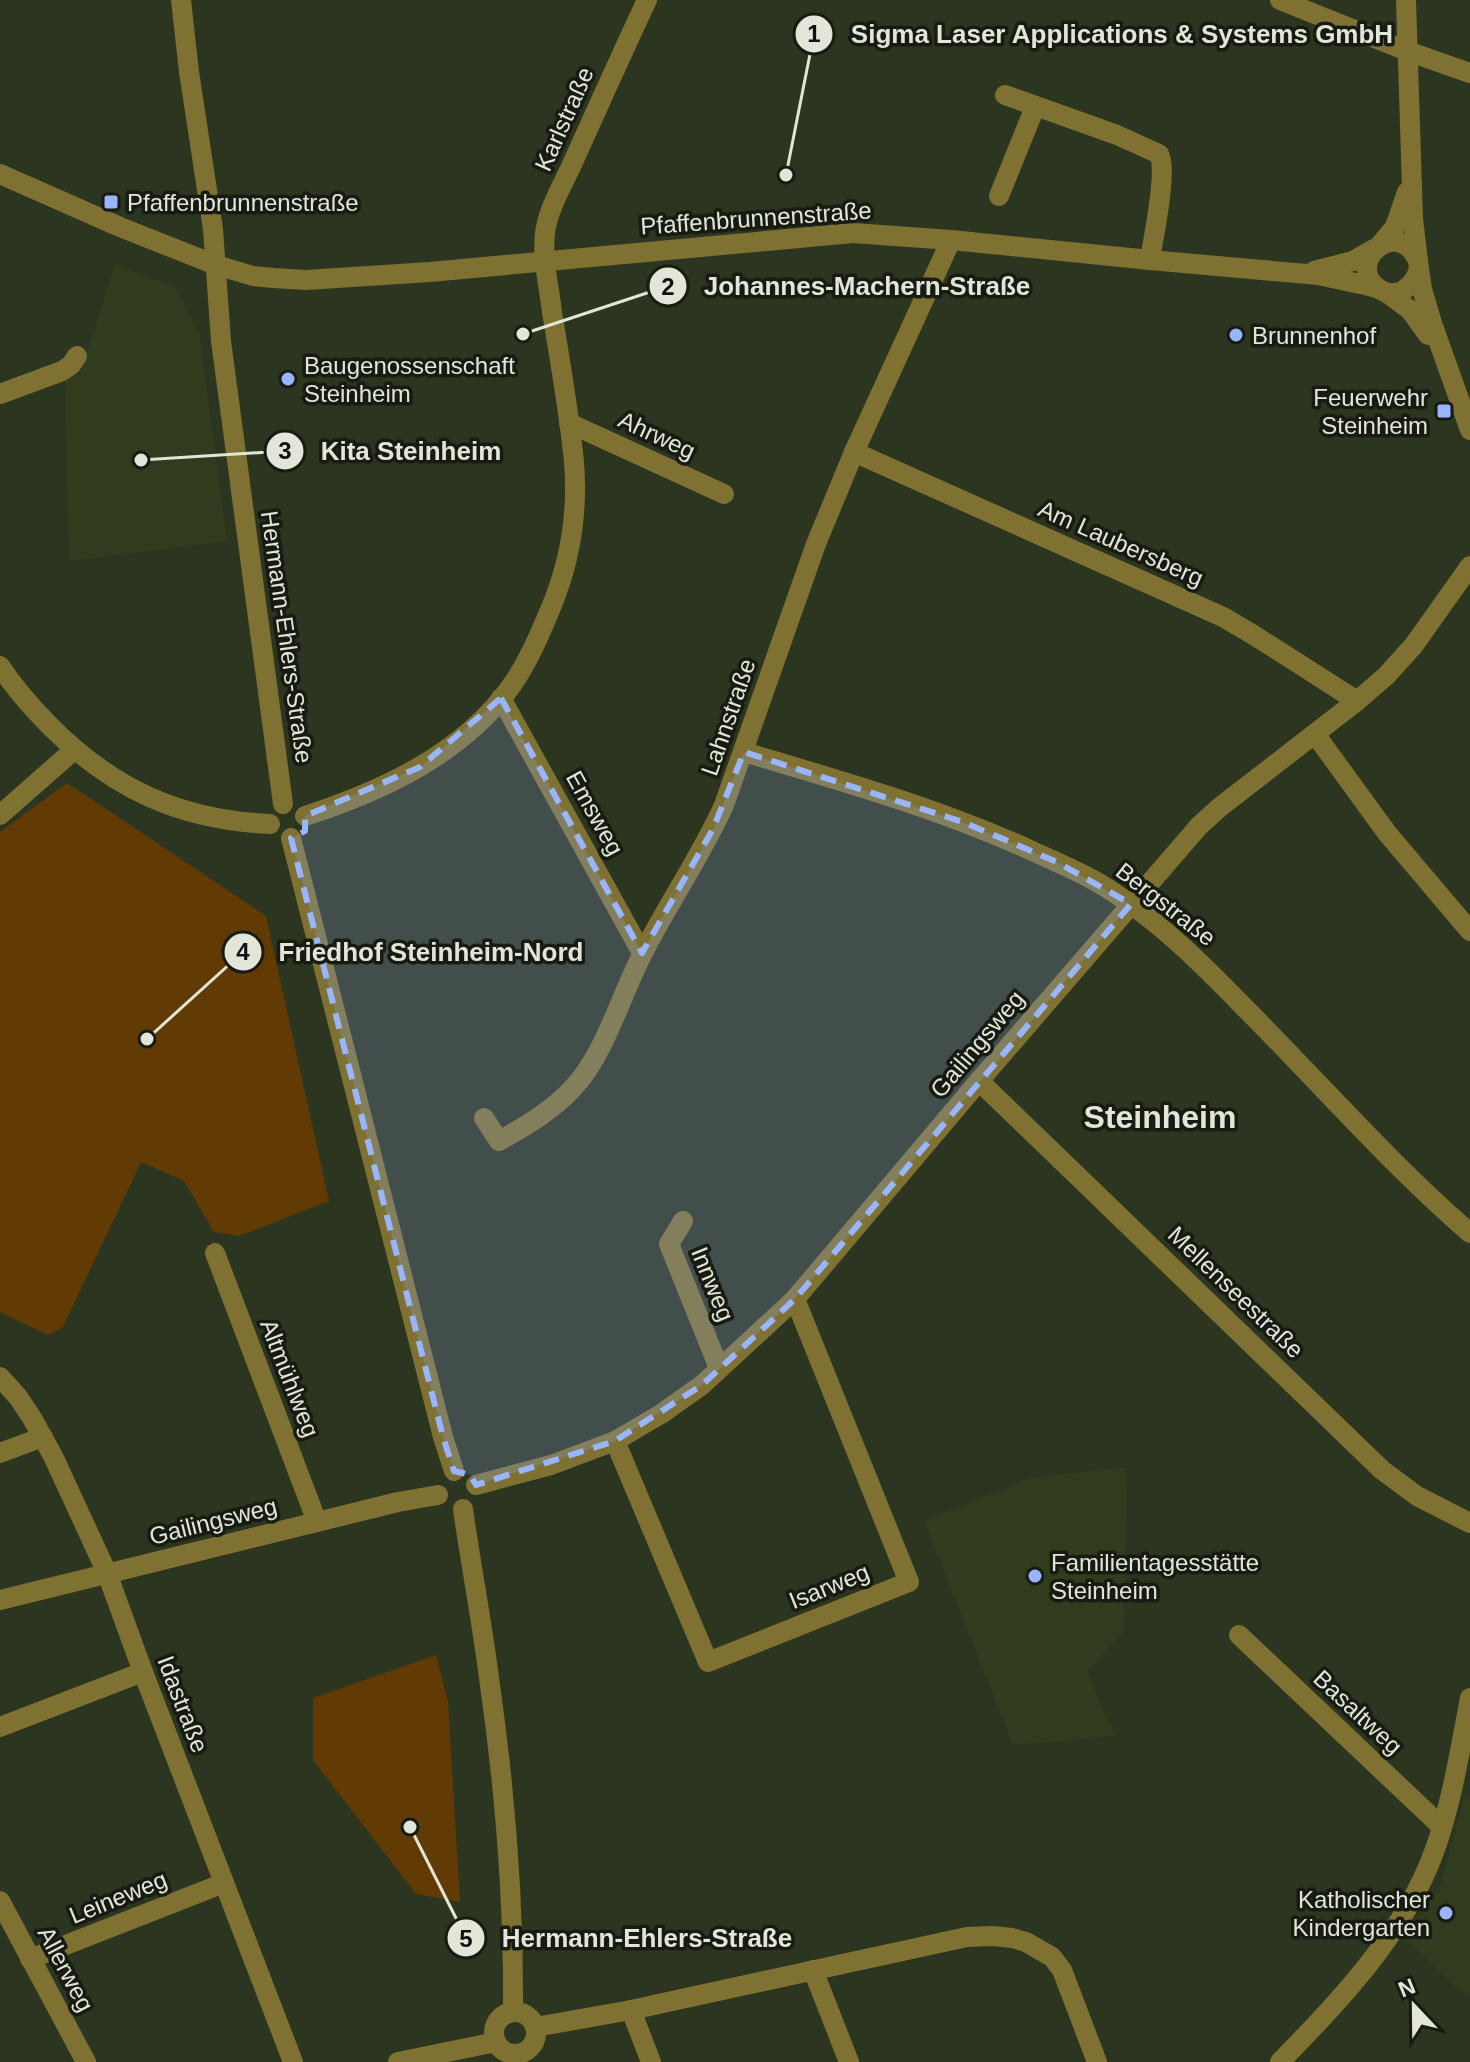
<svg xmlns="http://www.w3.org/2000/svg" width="1470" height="2062" viewBox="0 0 1470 2062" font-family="Helvetica,sans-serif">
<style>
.built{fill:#313c1f}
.green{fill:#613b03}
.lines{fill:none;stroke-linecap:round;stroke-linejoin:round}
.minor{stroke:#7e7132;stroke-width:20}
.marked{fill:#99b5fd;fill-opacity:0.2;stroke:#99b5fd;stroke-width:6;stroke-dasharray:16 10;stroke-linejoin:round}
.poi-dot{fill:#99b5fd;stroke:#171b11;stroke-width:3}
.labels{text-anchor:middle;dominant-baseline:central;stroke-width:7;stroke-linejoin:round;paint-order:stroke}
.street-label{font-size:24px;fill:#e1e6d9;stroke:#171b11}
.poi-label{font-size:24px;fill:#e1e6d9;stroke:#171b11;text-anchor:start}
.district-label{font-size:32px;font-weight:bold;fill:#e1e6d9;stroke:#171b11}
.leader{fill:none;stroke:#e1e6d9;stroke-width:3}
.callout-dot{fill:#e1e6d9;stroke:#171b11;stroke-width:3}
.mark-label{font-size:24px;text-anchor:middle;font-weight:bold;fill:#111}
.callout-label{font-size:26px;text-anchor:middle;font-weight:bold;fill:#e1e6d9;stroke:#171b11;stroke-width:7;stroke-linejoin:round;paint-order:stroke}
</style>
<rect width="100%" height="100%" fill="#2c351f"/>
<g class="built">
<polygon points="115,265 175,287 199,332 227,541 69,561 65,378 80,374"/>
<polygon points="1127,1467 1124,1631 1087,1672 1116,1736 1013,1745 924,1521 1031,1478"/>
<polygon points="1470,1796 1470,1995 1460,1991 1406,1939 1440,1887 1463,1802"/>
</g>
<g class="green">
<polygon points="67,783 266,916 329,1201 239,1236 214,1232 184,1181 141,1162 63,1327 48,1335 0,1312 0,832"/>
<polygon points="436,1655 448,1702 460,1902 416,1894 313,1760 313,1698"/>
</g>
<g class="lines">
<g class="minor">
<polyline points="181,0 189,72 213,229 221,341 283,804"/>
<polyline points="1280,0 1407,51 1470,73"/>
<polyline points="1406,0 1413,219 1419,269 1422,289 1432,323 1470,430"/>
<path d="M1005 95 1117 135 1159 154C1168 172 1153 238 1150 260"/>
<polyline points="0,174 120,227 216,265 253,276 273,278 306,280 430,272 853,233 951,240 1150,260 1318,275 1365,285 1379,289"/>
<polyline points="999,196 1035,107"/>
<polyline points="1380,245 1395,227 1407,192"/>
<path d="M1418 261C1397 213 1341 267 1381 290 1399 300 1414 285 1419 269"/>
<polyline points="1314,271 1353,261 1374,249"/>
<polyline points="1387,293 1410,310 1428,335"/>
<polyline points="0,394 62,371 71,365 77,356"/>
<polyline points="569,423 724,494"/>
<polyline points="854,452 1223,617 1252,634 1357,701"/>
<path d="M0 666C15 689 32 708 51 727 114 790 181 820 270 824"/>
<polyline points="501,698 642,953"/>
<polyline points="1315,734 1387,833 1470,931"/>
<path d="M744 752C841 781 938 808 1030 850 1059 863 1090 876 1116 894 1163 925 1204 966 1243 1006 1319 1082 1389 1163 1470 1233"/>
<polyline points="0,815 74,750"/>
<path d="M305 816C382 791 463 754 512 685 528 662 539 636 550 610 570 563 578 512 574 462 569 411 560 361 552 312 549 286 542 259 545 233 548 208 564 183 574 160 598 107 622 53 647 0"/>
<polyline points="291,838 443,1437 454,1471"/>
<polyline points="979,1081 1382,1470 1417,1496 1470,1523"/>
<path d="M484 1118 499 1141C526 1126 553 1110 574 1087 606 1052 621 994 644 951 669 902 701 856 724 805L816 544 854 452 951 240"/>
<polyline points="683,1221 669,1244 719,1368"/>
<polyline points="215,1253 317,1522"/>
<polyline points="0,1377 18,1397 32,1418 53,1456 107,1573 143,1672 293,2062"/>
<polyline points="615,1441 708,1662 909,1582 795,1299"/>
<polyline points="0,1453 43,1437"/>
<polyline points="476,1485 551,1465 615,1441 661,1414 702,1385 795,1299 979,1081 1199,826 1220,807 1357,701 1386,676 1414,645 1470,566"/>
<path d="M463 1509C471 1566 482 1622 489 1678 505 1789 514 1900 513 2012"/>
<polyline points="0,1600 398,1502 438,1495"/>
<polyline points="1239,1635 1442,1827"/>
<polyline points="0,1727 143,1672"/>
<polyline points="0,1901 86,2062"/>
<polyline points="30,1959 224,1883"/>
<polyline points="813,1970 849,2062"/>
<polyline points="631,2010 651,2062"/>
<circle cx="515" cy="2033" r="21"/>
<polyline points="535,2027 631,2010 967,1937 993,1936 1012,1938 1026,1942 1052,1957 1062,1970 1097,2062"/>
<polyline points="398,2062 496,2042"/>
<path d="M1280 2062C1340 2000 1404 1934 1434 1852 1452 1803 1460 1750 1470 1698"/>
</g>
</g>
<path class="marked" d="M501 698 642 953 713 829 744 752 963 822 1057 862 1131 904 795 1299 702 1385 615 1441 476 1485 470 1475 454 1471 443 1437 291 838 305 831V816L420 767Z"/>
<g class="poi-dot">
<rect x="103" y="194" width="16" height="16" rx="4"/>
<circle cx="1236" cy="335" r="8"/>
<circle cx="288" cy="379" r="8"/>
<rect x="1436" y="403" width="16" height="16" rx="4"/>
<circle cx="1035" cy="1576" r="8"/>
<circle cx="1446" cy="1913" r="8"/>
</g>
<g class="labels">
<g class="street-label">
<text transform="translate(564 119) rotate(-66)">Karlstraße</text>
<text transform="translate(756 218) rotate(-4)">Pfaffenbrunnenstraße</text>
<text transform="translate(657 435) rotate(25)">Ahrweg</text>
<text transform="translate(1121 543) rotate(24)">Am Laubersberg</text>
<text transform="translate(287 637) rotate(82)">Hermann-Ehlers-Straße</text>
<text transform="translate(728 717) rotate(-71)">Lahnstraße</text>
<text transform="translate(595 813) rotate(61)">Emsweg</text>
<text transform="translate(1166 904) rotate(38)">Bergstraße</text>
<text transform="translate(977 1044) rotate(-50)">Gailingsweg</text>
<text transform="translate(713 1284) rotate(68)">Innweg</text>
<text transform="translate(1236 1292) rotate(44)">Mellenseestraße</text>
<text transform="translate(290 1378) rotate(69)">Altmühlweg</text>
<text transform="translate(213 1521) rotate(-14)">Gailingsweg</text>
<text transform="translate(829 1586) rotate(-22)">Isarweg</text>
<text transform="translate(183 1704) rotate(69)">Idastraße</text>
<text transform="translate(1358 1712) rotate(43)">Basaltweg</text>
<text transform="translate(118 1897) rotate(-22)">Leineweg</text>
<text transform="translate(66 1969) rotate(62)">Allerweg</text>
</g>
<g class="poi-label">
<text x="127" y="202">Pfaffenbrunnenstraße</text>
<text x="1252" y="335">Brunnenhof</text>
<text x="304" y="365">Baugenossenschaft<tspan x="304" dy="28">Steinheim</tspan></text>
<text x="1428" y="397" text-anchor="end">Feuerwehr<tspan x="1428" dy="28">Steinheim</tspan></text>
<text x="1051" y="1562">Familientagesstätte<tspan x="1051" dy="28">Steinheim</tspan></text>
<text x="1430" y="1899" text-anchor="end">Katholischer<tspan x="1430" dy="28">Kindergarten</tspan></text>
</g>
<g class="district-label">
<text x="1160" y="1117">Steinheim</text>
</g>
</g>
<path class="leader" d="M786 175L814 34M523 334L668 286M141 460L285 451M147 1039L243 952M410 1827L466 1938"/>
<g class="callout-dot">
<circle cx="786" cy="175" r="8"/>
<circle cx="523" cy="334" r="8"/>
<circle cx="141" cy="460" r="8"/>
<circle cx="147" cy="1039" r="8"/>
<circle cx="410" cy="1827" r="8"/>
<circle cx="814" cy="34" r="20"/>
<circle cx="668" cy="286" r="20"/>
<circle cx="285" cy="451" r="20"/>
<circle cx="243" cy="952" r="20"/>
<circle cx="466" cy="1938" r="20"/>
</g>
<g class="mark-label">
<text x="814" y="42">1</text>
<text x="668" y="295">2</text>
<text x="285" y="459">3</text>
<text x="243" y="960">4</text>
<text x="466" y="1947">5</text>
</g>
<g class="callout-label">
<text x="1122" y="43">Sigma Laser Applications &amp; Systems GmbH</text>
<text x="867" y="295">Johannes-Machern-Straße</text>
<text x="411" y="460">Kita Steinheim</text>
<text x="431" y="961">Friedhof Steinheim-Nord</text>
<text x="647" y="1947">Hermann-Ehlers-Straße</text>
</g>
<g transform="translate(1414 2006) rotate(338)" stroke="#171b11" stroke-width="6" paint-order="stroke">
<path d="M0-6L14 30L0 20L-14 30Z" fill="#e1e6d9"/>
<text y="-12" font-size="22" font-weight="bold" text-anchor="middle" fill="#e1e6d9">N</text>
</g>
</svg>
